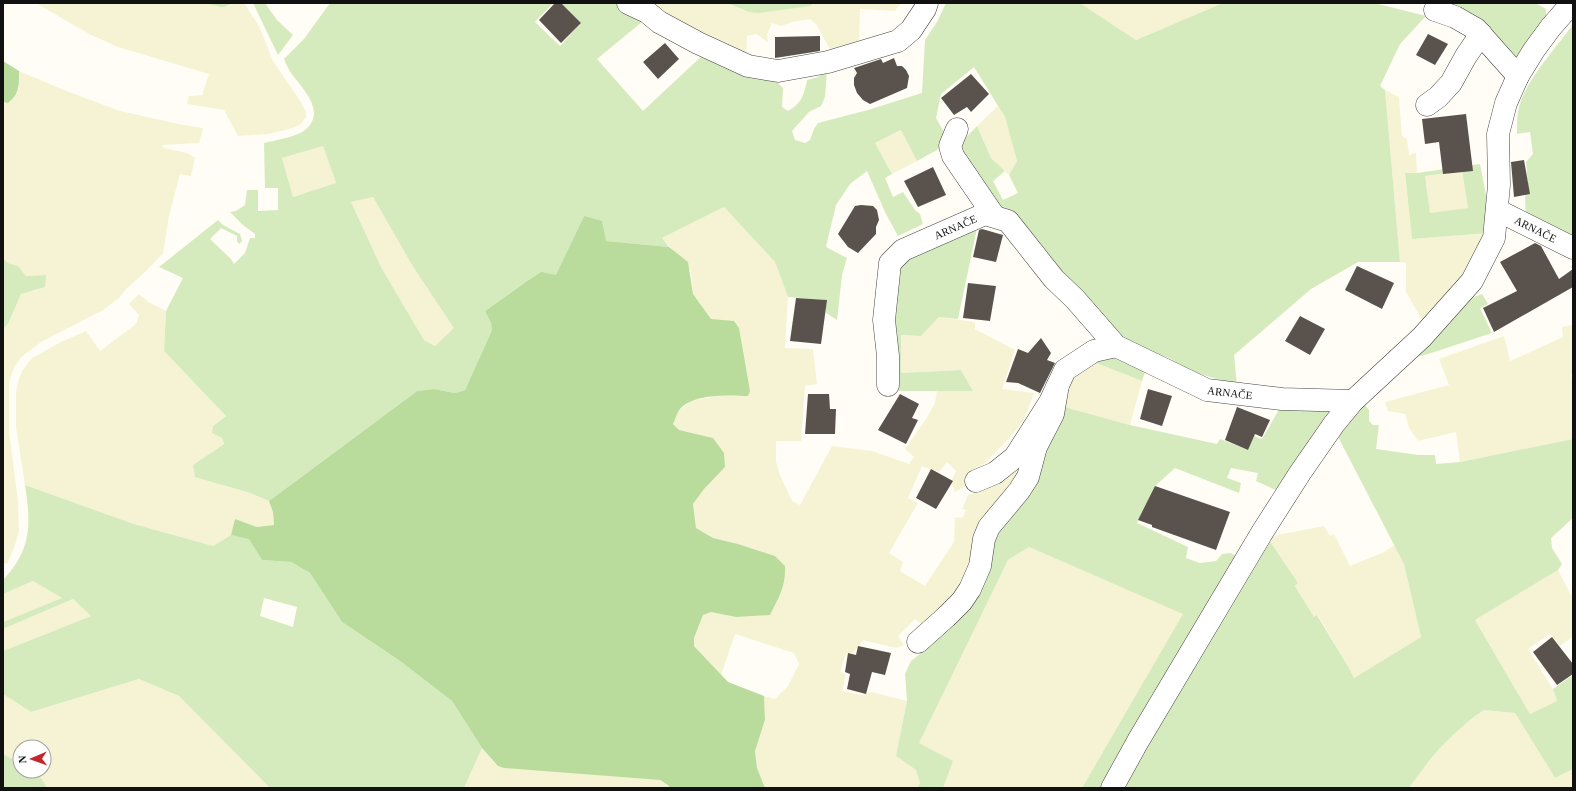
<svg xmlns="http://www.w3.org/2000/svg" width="1576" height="791" viewBox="0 0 1576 791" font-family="Georgia,serif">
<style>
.farmland{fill:#f6f3d4}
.green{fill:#d5ebbd;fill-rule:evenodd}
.forest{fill:#b9dc9c}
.building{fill:#5a524d}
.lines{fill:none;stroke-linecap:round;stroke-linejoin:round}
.minor-casing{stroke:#444;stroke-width:23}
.minor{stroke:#fff;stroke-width:22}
.labels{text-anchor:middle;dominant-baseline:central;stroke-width:4;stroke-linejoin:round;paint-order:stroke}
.street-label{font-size:11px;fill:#111;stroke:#fff}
</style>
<rect width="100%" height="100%" fill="#fffdf5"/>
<g class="farmland">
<polygon points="36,3 205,3 218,7 229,6 232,3 244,3 259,26 273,61 301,102 306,112 306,117 300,125 289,129 269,134 238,136 224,110 187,104 189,96 202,95 209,74 118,47 89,34"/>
<polygon points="635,3 727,3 749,12 811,6 813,3 901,3 895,11 860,9 859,44 832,53 816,24 810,19 792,22 781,26 772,23 767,34 768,42 756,34 747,36 746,60"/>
<polygon points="1080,3 1223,3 1136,40"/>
<polygon points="19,71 69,92 120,111 183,125 203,128 199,143 162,145 164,148 187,153 195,158 191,176 180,174 169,216 163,253 146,271 126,289 119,298 103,310 41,342 21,357 14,368 9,382 9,432 18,501 19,531 15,545 7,564 3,563 3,329 8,324 21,294 28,291 38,290 46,275 26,276 18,266 8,263 3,259 3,102 8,103 14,98 19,88"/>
<polygon points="1385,90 1399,97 1402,136 1407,139 1409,155 1416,153 1417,173 1405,174 1412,239 1489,233 1472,265 1425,325 1406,292 1406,263 1400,262"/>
<polygon points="998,106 1005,117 1017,161 1009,175 991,158 977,126"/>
<polygon points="902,130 917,161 892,174 875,143"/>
<polygon points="323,146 336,183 293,197 282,158"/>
<polygon points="1462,171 1468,208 1430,214 1425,176"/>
<polygon points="373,197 412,265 455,328 435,346 424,340 381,267 351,202"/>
<polygon points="724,207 775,262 788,297 785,348 813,349 817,384 805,386 801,441 776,441 776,461 779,473 792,501 800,505 832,446 872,451 909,464 914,457 905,449 926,419 935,403 937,390 973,391 961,370 901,373 901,335 921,336 939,317 975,322 975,329 1015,350 1002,389 1034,393 1024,419 1012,435 984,464 968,473 967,485 955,492 951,481 956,471 947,462 939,472 922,466 908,498 918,503 889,553 903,562 900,571 925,586 954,542 955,518 963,517 966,510 962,509 968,495 983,490 1014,472 1026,456 972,579 928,629 915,619 898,636 904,645 896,648 863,640 853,653 846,653 840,672 846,674 842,691 862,695 872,692 907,701 896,756 916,770 920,783 917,788 765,788 757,768 755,751 765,720 764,696 775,699 788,686 799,664 794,653 735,634 721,675 694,646 694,638 703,615 711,612 736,617 775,556 738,544 713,538 696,528 693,504 704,489 724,467 713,438 679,430 673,424 678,411 691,401 722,395 748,396 716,320 711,319 693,294 691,271 662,238"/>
<polygon points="139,294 148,302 166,311 164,351 226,416 213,426 222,438 224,444 193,465 225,486 250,493 269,501 273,512 274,525 257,527 235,520 231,535 213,546 134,524 25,485 16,427 16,393 18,382 22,371 32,358 61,342 86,331 100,351 136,324 139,315 129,304"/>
<polygon points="1573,325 1573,374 1571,375 1573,382 1573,439 1460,462 1456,432 1418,441 1409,428 1405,414 1388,411 1385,402 1449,385 1439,359 1504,336 1510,361 1563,337 1562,327"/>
<polygon points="1089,360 1142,381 1130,425 1061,406 1075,368"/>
<polygon points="1324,526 1330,536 1334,534 1350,566 1384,552 1395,545 1404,564 1421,637 1354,678 1349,668 1318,615 1314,617 1295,586 1297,584 1267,537"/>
<polygon points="1029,547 1184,614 1082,788 943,788 952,761 918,743 1008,560"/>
<polygon points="1558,570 1572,597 1573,597 1573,636 1560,646 1550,634 1528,649 1553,689 1557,701 1530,714 1475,620"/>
<polygon points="33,581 62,598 3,622 3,594"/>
<polygon points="73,599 91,616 3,651 3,629"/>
<polygon points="139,679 179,696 270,788 47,788 35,771 44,771 44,747 20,747 20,763 3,754 3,694 31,712"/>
<polygon points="1484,710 1515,713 1555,778 1573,769 1573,788 1409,788 1420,772 1453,733"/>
<polygon points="482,748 498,766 660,780 668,785 670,788 464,788"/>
</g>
<g class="green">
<path d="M205 3H232C224 10 215 6 205 3Z"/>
<polygon points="253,3 265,3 277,20 293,35 278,55"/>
<path d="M330 3H553L535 22 560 46 581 23 561 3H616L648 17 597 59 643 111 705 53 772 77 783 88 782 107 788 111C802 103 804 95 807 80L818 77 827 70 825 97 821 106 809 112 792 131 795 140 805 143 810 140 814 129 818 123 868 110 922 93 925 40 937 22 946 3H1080L1136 40 1223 3H1374L1426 16 1400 44 1380 86 1385 90 1400 262H1358L1311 289 1234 355 1237 385 1193 372 1167 357 1124 346 997 206 955 149 977 126 991 158 1005 171 993 181 1003 200 1018 193 1009 175 1017 161 1005 117 974 67 941 94 936 118 945 134 944 146 917 161 901 130 875 143 892 174 885 178 893 197 903 192 915 210 920 214 923 224 898 236 885 212 867 171 850 184 836 205 826 247 847 258 842 275 837 320 826 313V300L788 297 775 262 724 207 662 238 669 247 606 241 584 216 556 276 523 284 485 311 491 323 492 330 465 390 455 393 434 389 417 391 269 501 250 493 195 477 193 465 224 444 222 438 212 433 213 426 226 416 164 351 166 311 183 278 159 267 218 220 223 225 240 234 242 241 239 244 237 241V236L221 228 210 239 231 259 234 264 245 253 250 238H255V234L243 225 230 212 236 211 245 205 247 190H258V211L278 210V188H265L264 143C273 141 299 136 305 130 327 112 303 89 291 73 288 68 286 64 284 59L304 39ZM323 146 336 183 293 197 282 158ZM373 197 412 265 454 328 435 346 424 340 381 267 351 202Z"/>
<polygon points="727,3 813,3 811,6 758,13 749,12"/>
<polygon points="1431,3 1535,3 1546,9 1546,19 1520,55 1512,60"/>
<path d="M1573 24V243L1526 221 1525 196 1529 194 1526 162 1533 154 1530 132 1517 134C1517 127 1517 119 1518 112 1523 82 1556 49 1573 24Z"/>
<path d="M1480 164 1488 206 1489 233 1412 239 1405 173H1417ZM1462 171 1468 208 1430 213 1425 176Z"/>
<polygon points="978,223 958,319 939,317 921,336 901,335 901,373 961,370 973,391 897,391 891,348 896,265"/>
<polygon points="3,259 8,263 18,266 26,276 46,275 45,287 21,294 8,324 3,329"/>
<polygon points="1482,294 1488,304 1480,308 1492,333 1425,355 1414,357 1466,300"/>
<polygon points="1116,354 1146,369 1142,381 1089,360"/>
<polygon points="1334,405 1280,492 1256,481 1258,473 1231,468 1227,478 1241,483 1239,493 1175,468 1155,486 1137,523 1188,547 1186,558 1200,563 1216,561 1222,554 1231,553 1239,558 1105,788 1082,788 1183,614 1029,547 1008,560 919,743 953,761 943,788 917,788 920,783 916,770 896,756 907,701 905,674 911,661 920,654 924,645 985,553 1061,406 1130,425 1217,444 1220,439 1248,450 1254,436 1262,439 1281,406"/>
<path d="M1365 405 1369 410V421L1373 425H1379L1376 449 1418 455H1435L1436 464 1460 462 1573 439V518L1551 538 1552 548 1562 564 1558 570 1475 620 1530 714 1557 701 1553 689 1573 675V769L1555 778 1515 713 1484 710C1454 730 1430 757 1409 788H1121L1267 537 1298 583 1295 586 1314 617 1317 615 1349 668 1354 678 1421 637 1404 564 1335 431Z"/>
<path d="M25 485 134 524 213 546 231 535 249 538 262 560 291 562 310 573 342 622 400 661 452 701 482 748 464 788H270L179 696 139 679 31 712 3 694V651L91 616 73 599 3 629V622L62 598 33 581 3 594V580C32 549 31 524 25 485ZM264 598 297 607 293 627 260 616Z"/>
<polygon points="3,754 20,763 20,771 37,772 47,788 3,788"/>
</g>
<g class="forest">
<path d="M3 61 19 71C19 84 20 94 8 103L3 102Z"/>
<path d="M584 216 602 221 606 241 669 247 688 262 693 294 711 319 734 321 739 328 750 391 748 396C729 395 689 393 678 412 676 416 675 420 673 424L679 430 713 438 724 453 725 467 704 489 693 504 696 528 713 538 738 544 775 556 785 566C786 586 779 597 770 615L736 617 711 612 703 615 694 638V646L728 682 764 696 765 720 755 751 757 768 765 788H670L668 785 660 780 504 768 498 766 482 748 452 701 400 661 342 622 310 573 291 562 262 560 249 539 231 535 235 519 257 527 274 525 273 512 269 501 417 391 434 389 455 393 465 390 492 330 491 323 485 311 523 284 541 272 556 275Z"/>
</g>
<g class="building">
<polygon points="555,3 561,3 581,23 561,43 539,20"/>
<polygon points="1428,34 1448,44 1435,65 1416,55"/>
<polygon points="820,36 820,51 775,58 775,37"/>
<polygon points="665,43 679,59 658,79 643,62"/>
<polygon points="894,58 897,66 902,66 906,70 909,76 907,88 870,104 863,100 857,93 854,85 854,78 857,73 854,68 881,59 883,63"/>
<polygon points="971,74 989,94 971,112 967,107 954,115 941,98"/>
<polygon points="1466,114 1473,171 1443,174 1439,142 1425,144 1422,119"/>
<polygon points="1524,160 1530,194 1514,197 1511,162"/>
<polygon points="933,167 946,195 918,207 904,181"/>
<polygon points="861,205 873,206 877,210 879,220 876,227 876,234 858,253 848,247 838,234 855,206"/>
<polygon points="982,229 1003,235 996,262 973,257 979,230"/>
<polygon points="1535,243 1541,246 1559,279 1573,269 1573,287 1494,332 1483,308 1517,291 1500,262"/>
<polygon points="1357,266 1394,283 1382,309 1345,290"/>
<polygon points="968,283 996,286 990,321 963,318"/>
<polygon points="796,298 827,300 821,344 790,341"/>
<polygon points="1300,316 1325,329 1310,355 1285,341"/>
<polygon points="1041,338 1051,353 1047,360 1055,363 1040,393 1018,383 1006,382 1018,349 1028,353"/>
<polygon points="1148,389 1172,396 1162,426 1140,419"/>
<polygon points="808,394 829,394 830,409 836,409 835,434 805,434"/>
<polygon points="900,394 919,404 912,418 918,420 906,444 878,430"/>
<polygon points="1237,407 1270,420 1262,437 1255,434 1248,450 1225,440"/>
<polygon points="931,469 953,481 936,509 916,498"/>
<polygon points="1155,486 1230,512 1216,550 1152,527 1152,525 1138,520"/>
<polygon points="1552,637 1573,664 1573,674 1557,685 1533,652"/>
<polygon points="858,646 891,653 885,675 872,672 866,694 847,689 850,674 845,672 848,653 856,655"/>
</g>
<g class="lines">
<defs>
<g id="minor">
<polyline points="628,3 647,12 659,22 698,43 748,66 778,71 828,62 898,41 911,30 925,9 927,3"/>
<polyline points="1435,10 1455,17 1476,29 1518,76"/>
<polyline points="1427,105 1438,97 1451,83 1466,56 1481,34"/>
<polyline points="957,129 950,146 953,156 994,216"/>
<path id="s1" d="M1497 210 1573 248"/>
<path id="s2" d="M888 385V356L884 320 890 263 903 250 985 214 1008 221 1054 279 1075 299 1116 346 1207 390 1282 399 1353 401"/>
<polyline points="976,481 995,473 1015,457 1050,402 1065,370 1094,351 1116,346"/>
<polyline points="918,642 946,617 962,601 970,589 980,566 984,539 989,527 1019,491 1028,477 1036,447 1053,414 1058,385"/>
<polyline points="1112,788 1138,741 1263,531 1300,473 1334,424 1353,401 1422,337 1472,281 1494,238 1499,185 1498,134 1506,103 1518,76 1534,50 1551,27 1572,3"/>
</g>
</defs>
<use href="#minor" class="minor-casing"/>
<use href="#minor" class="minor"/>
</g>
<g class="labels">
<g class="street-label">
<text stroke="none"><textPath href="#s2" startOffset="198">ARNAČE</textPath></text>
<text stroke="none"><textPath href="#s1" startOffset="43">ARNAČE</textPath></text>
<text stroke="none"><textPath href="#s2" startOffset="544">ARNAČE</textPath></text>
</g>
</g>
<rect width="1576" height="791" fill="none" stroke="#111111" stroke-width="8"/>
<g transform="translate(32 759) rotate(268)"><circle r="19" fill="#ffffff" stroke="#a0a0a0"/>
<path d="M0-3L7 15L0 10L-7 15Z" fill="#c4262e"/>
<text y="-6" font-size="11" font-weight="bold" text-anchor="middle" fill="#111111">N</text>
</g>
</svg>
